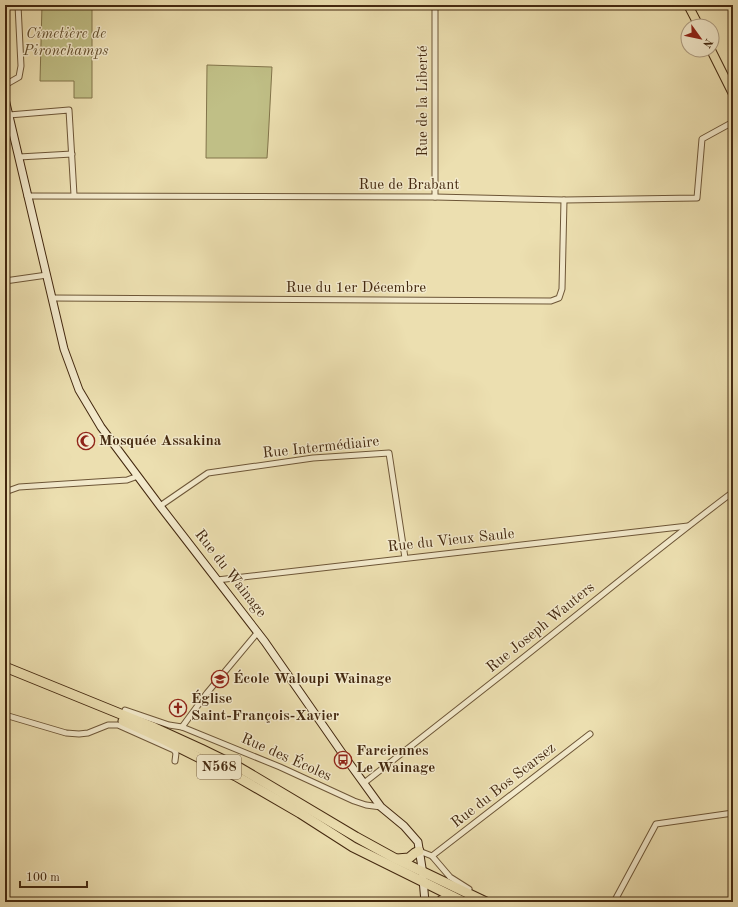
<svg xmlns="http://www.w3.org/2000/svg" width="738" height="907" viewBox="0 0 738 907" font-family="'Old Standard TT',serif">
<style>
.green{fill:#c0bf86;stroke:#82744a}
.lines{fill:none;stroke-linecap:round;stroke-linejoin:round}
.street-casing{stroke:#6d5637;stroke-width:7}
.secondary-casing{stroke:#43280f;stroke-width:9}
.primary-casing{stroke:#43280f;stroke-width:10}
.highway-casing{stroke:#43280f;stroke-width:11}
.street{stroke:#f3eacc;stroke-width:5}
.secondary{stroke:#f3eacc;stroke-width:7}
.primary{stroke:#ecdfb0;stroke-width:8}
.highway{stroke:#ecdfb0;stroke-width:9}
.labels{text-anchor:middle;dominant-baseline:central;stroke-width:3;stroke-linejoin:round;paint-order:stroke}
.shield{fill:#f3eacc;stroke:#786248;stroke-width:1}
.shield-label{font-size:14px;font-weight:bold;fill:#43280f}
.park-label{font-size:15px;font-style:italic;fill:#624e2d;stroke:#f3eacc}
.street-label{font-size:15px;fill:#43280f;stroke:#f3eacc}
.poi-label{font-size:15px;font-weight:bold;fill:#43280f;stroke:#f3eacc;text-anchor:start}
</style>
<rect width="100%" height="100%" fill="#ecdfb0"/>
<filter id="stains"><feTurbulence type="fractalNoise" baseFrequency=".005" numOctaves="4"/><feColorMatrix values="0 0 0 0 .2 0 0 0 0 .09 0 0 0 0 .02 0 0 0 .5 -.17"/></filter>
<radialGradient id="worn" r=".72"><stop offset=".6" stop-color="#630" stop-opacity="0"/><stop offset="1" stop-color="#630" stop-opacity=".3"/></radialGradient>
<g class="green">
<polygon points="42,5 92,5 92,98 74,98 74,81 40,81"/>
<polygon points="207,65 272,67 268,143 267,158 206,158"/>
</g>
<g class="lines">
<defs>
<g id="street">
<polyline points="5,85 19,77 21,66 18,5"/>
<polyline points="9,115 69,110 74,195"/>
<polyline points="19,157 72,154"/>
<polyline points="27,196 435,197 564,200 697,198 702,139 733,122"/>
<polyline points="435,197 435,5"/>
<polyline points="5,281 47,275"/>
<polyline points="52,298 551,301 559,298 562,289 564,200"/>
<polyline points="5,492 19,487 127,480 138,476"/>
<polyline points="160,506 208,473 313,458 389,453 405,558"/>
<polyline points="217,580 688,526"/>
<polyline points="125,710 169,725 182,727 280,767 354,801 366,805 381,807"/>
<polyline points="5,715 66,733 79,734 88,733 108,725 118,725 174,750 176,753 175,761"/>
<polyline points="182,727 207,693 258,632"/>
<path d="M364 783C412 745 461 707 509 669 584 610 657 549 733 492"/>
<polyline points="419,851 432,856 450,877 469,889"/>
<polyline points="432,856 590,734"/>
<polyline points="614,902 656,824 733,813"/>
</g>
<polyline id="secondary" points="5,99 64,349 79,390 101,427 160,506 265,642 347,760 381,807 404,826 418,842 422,868 425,902"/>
<g id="primary">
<polyline points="688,5 699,26"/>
<polyline points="711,50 733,94"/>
</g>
<g id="highway">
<polyline points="5,667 155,728 201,749 240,768 356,837 396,859 486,902"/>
<polyline points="123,721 158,737 236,776 300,813 353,847 464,902"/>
<polyline points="397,859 409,858 415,853 419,851"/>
<polyline points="440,902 442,900 453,897"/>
</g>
</defs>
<use href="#street" class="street-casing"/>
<use href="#secondary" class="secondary-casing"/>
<use href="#primary" class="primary-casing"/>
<use href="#highway" class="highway-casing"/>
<use href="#street" class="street"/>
<use href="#secondary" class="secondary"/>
<use href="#primary" class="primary"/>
<use href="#highway" class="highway"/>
</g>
<defs>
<symbol id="mosque-ring" viewBox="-11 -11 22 22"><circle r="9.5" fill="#f3eacc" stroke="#8f2418" stroke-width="1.5"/><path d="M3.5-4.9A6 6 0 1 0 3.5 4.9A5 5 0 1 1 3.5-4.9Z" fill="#8f2418"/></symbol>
<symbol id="school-ring" viewBox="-11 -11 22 22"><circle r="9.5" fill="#f3eacc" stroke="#8f2418" stroke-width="1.5"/><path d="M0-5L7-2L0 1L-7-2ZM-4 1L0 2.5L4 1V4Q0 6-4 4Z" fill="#8f2418"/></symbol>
<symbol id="church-ring" viewBox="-11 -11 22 22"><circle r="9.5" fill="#f3eacc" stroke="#8f2418" stroke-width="1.5"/><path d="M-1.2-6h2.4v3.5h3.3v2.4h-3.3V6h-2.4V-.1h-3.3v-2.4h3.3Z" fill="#8f2418"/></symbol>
<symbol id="bus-ring" viewBox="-11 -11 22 22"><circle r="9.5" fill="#f3eacc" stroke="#8f2418" stroke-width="1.5"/><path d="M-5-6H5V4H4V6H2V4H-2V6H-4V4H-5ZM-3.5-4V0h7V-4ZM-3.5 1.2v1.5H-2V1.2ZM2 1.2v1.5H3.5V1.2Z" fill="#8f2418"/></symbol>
</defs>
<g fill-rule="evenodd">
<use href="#mosque-ring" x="76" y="431" width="20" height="20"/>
<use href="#school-ring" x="210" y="669" width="20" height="20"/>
<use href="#church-ring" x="168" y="698" width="20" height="20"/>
<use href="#bus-ring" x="333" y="750" width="20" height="20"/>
</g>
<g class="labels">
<rect class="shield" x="197" y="755" width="44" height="24" rx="3"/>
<g class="shield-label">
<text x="219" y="767">N568</text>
</g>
<g class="park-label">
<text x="66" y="34">Cimetière de<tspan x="66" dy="17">Pironchamps</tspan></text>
</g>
<g class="street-label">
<text transform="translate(423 101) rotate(-90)">Rue de la Liberté</text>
<text x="409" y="185">Rue de Brabant</text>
<text x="356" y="288">Rue du 1er Décembre</text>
<text transform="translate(321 448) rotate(-6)">Rue Intermédiaire</text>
<text transform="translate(451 541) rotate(-6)">Rue du Vieux Saule</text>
<text transform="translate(230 574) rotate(52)">Rue du Wainage</text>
<text transform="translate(541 628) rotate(-39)">Rue Joseph Wauters</text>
<text transform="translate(286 758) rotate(24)">Rue des Écoles</text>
<text transform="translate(504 786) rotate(-38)">Rue du Bos Scarsez</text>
</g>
<g class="poi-label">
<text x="99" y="441">Mosquée Assakina</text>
<text x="233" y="679">École Waloupi Wainage</text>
<text x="191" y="699">Église<tspan x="191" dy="17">Saint-François-Xavier</tspan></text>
<text x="356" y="751">Farciennes<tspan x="356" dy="17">Le Wainage</tspan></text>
</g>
</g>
<rect width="738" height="907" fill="none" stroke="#ecdfb0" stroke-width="20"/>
<rect x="6" y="6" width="726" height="895" fill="none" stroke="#43280f" stroke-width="2"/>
<rect x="10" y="10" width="718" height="887" fill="none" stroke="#43280f"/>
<g transform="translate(700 38) rotate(123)"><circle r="19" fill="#f3eacc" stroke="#ad9c80"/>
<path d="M0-3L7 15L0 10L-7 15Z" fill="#8f2418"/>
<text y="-6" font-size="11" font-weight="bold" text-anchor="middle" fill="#43280f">N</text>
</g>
<path d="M20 881v6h67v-6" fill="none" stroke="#43280f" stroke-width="2"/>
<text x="26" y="881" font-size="12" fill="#43280f" stroke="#f3eacc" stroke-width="3" paint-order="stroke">100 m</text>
<rect width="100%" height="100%" filter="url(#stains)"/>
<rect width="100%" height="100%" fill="url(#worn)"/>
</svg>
